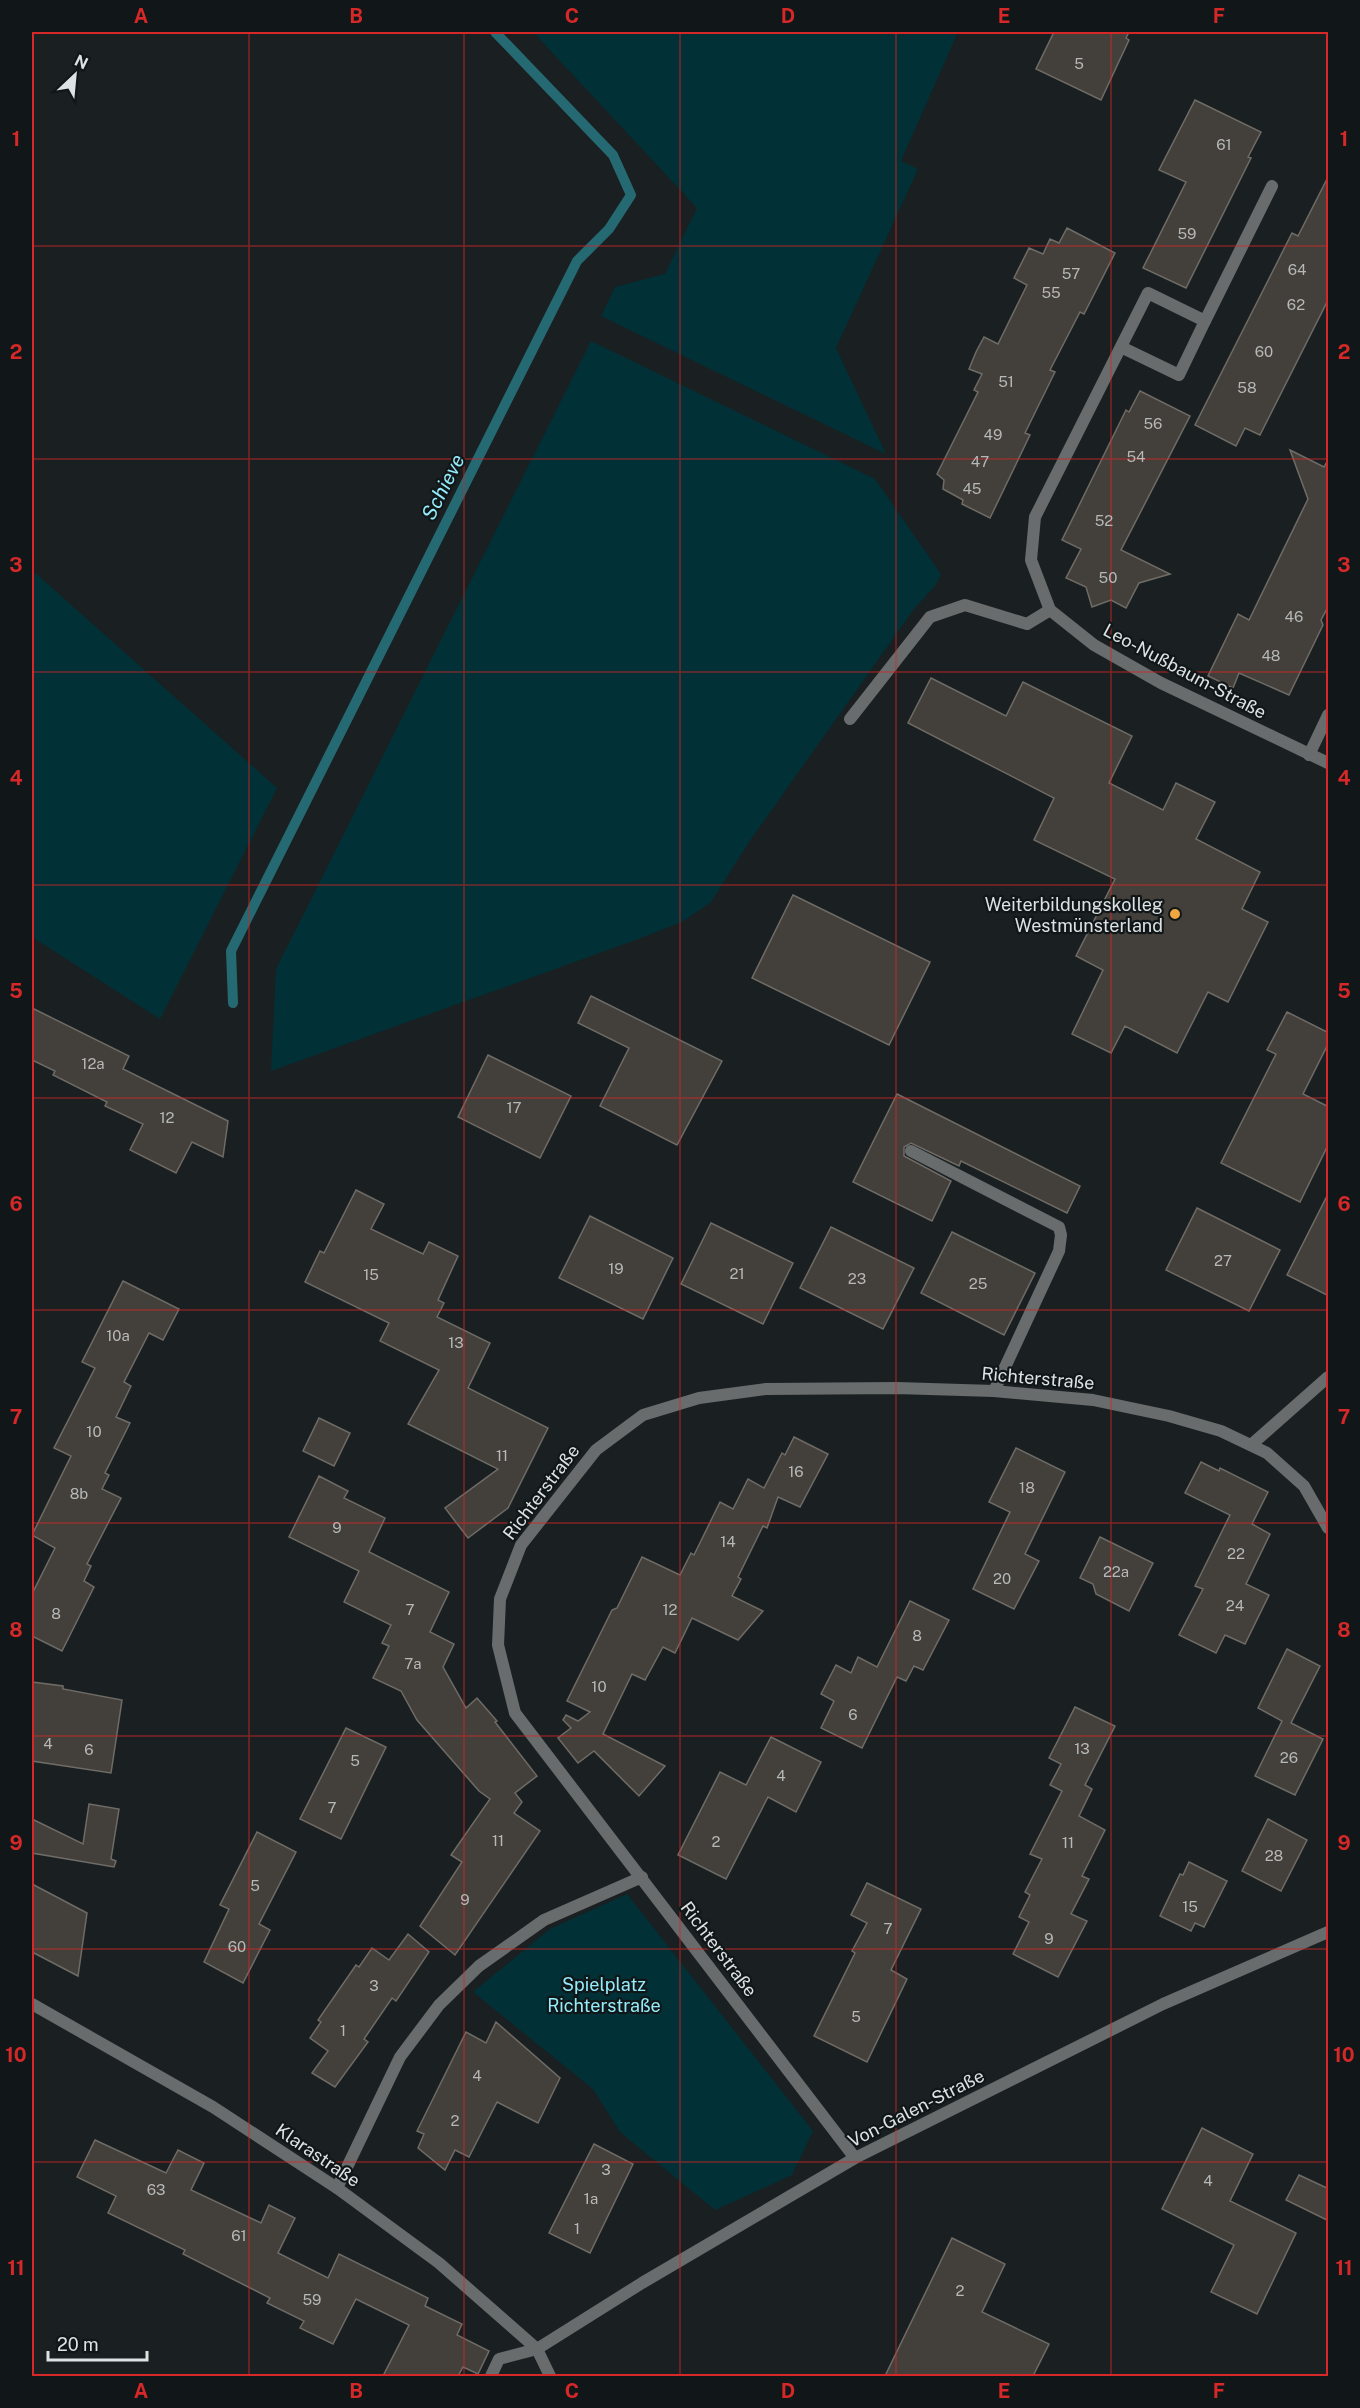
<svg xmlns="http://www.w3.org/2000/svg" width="1360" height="2408" viewBox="0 0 1360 2408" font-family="'Public Sans',sans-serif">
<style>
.green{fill:#013036}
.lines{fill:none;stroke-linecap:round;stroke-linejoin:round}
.stream{stroke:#256973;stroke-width:10}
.building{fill:#433f3a;stroke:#6f6b66;stroke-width:1.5}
.lane{stroke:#696c6d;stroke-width:12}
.street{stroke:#696c6d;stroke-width:12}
.grid{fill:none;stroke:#d62828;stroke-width:1.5;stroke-opacity:0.55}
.poi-dot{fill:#f0a63f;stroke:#111718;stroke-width:2}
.labels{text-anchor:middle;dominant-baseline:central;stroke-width:4.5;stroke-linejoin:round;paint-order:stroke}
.number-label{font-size:15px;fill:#b6b9b8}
.street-label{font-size:18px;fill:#dde2e2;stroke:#111718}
.poi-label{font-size:18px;fill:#dde2e2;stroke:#111718;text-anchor:end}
.park-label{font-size:18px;fill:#94ebfa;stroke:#111718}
.water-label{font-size:20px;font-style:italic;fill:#94ebfa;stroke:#111718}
.neatline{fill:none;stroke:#d62828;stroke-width:2}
.grid-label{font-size:20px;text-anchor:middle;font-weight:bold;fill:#d62828}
</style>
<rect width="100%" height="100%" fill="#1a2021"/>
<g class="green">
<polygon points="533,32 958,32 901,161 918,169 836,348 886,454 601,316 615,287 665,274 697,208"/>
<polygon points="591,341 875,479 941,574 935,586 914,609 749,842 711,902 682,922 633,941 271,1071 276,969"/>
<polygon points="32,570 277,788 160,1019 32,937"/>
<polygon points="627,1894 813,2131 792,2175 715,2210 620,2132 593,2089 473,1992 550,1929"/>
</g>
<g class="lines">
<polyline class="stream" points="233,1003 231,951 577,261 609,229 631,195 613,155 495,32"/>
</g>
<g class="building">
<polygon points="1054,32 1129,32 1126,38 1129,40 1101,100 1036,69"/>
<polygon points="1195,100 1261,132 1248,157 1251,158 1186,288 1143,268 1186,182 1159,170"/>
<polygon points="1329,175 1329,298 1260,435 1245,428 1236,446 1195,425 1292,233 1298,236"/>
<polygon points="1067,228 1115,253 1084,314 1080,312 1050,370 1055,372 1025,433 1030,435 990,518 962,504 963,500 943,489 944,480 937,474 978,392 974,390 982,374 969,369 976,352 984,337 998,344 1027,285 1014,278 1029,248 1043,254 1050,239 1059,243"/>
<polygon points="1140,391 1190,416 1121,550 1170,574 1139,583 1126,608 1111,600 1092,607 1086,587 1066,578 1081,549 1062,540 1126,410 1129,412"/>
<polygon points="1290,450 1324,467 1329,458 1329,605 1321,620 1323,625 1289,695 1239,673 1233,688 1208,676 1238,614 1249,620 1308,499"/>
<polygon points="931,678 1006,716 1023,682 1132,736 1109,783 1163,810 1176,783 1215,802 1196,839 1260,872 1242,909 1268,922 1228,1002 1208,992 1177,1053 1125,1026 1111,1053 1072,1034 1103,970 1076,956 1115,879 1034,840 1054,798 908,723"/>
<polygon points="793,895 930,962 889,1045 752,978"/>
<polygon points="591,996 722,1061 677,1145 600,1106 629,1048 578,1023"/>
<polygon points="32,1008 129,1056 123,1069 228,1121 223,1157 192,1142 176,1173 130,1150 143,1124 105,1106 107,1102 53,1075 55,1071 32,1060"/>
<polygon points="1287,1012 1329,1033 1329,1042 1303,1094 1329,1107 1329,1143 1300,1202 1221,1163 1276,1054 1267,1050"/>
<polygon points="488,1055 571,1096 540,1158 458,1117"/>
<polygon points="897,1094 1080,1186 1067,1213 961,1161 959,1166 911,1143 904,1147 904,1156 951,1181 932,1221 853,1182"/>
<polygon points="356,1190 384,1204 371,1229 423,1254 429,1242 458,1256 438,1300 444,1303 437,1317 490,1343 468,1388 548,1428 508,1508 468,1538 445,1508 498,1469 408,1424 439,1370 380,1341 389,1323 305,1282 320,1251 324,1253"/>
<polygon points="1329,1192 1329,1296 1287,1275"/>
<polygon points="1197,1208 1280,1250 1249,1311 1166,1270"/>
<polygon points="590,1216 673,1258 643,1319 559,1278"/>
<polygon points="711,1223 793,1263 763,1324 681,1284"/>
<polygon points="831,1227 914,1268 883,1329 800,1288"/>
<polygon points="952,1232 1035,1273 1004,1335 921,1293"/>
<polygon points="123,1281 179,1309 163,1340 149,1333 124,1382 131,1386 116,1417 130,1423 105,1473 109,1475 102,1489 121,1498 87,1564 91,1566 84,1581 94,1587 62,1651 32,1636 32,1594 55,1548 32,1535 71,1456 54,1448 95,1368 82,1362"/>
<polygon points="319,1418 350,1433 334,1466 303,1451"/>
<polygon points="794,1437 828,1454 800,1507 778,1497 767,1528 763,1526 738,1577 741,1579 732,1596 763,1611 738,1640 692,1618 675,1653 663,1647 645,1680 632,1674 603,1734 665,1766 639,1796 594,1751 578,1763 558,1738 571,1728 563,1720 566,1715 578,1721 590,1712 567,1701 612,1610 617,1608 642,1557 680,1575 691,1553 694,1555 720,1502 733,1509 748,1479 764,1488 782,1453 785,1455"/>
<polygon points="1016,1448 1065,1472 1025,1554 1039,1561 1014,1609 973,1589 1010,1512 989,1502"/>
<polygon points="1201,1462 1219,1471 1220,1468 1268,1492 1252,1524 1270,1534 1246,1584 1269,1595 1245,1644 1225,1635 1216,1653 1179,1635 1203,1589 1195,1586 1230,1515 1185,1493"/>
<polygon points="319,1476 348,1491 344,1498 385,1518 369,1552 449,1592 430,1632 454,1644 443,1667 466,1708 477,1698 497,1721 495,1722 537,1776 515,1793 522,1802 514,1813 540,1831 455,1955 420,1926 462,1862 451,1855 490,1799 479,1791 417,1720 401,1691 373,1678 389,1646 382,1643 391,1625 344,1602 359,1571 289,1537"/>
<polygon points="1100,1537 1153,1563 1129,1611 1096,1594 1093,1584 1080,1578"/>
<polygon points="910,1601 949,1620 923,1670 914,1666 906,1681 897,1677 862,1748 821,1728 834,1701 821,1694 836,1665 851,1673 858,1657 877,1667"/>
<polygon points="1287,1649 1320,1666 1291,1723 1323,1739 1295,1795 1255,1776 1282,1721 1258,1708"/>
<polygon points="32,1682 63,1686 63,1689 122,1700 111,1773 32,1761"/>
<polygon points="1075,1707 1115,1726 1085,1785 1092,1789 1079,1816 1105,1830 1082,1876 1089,1879 1071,1914 1087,1921 1058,1977 1013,1954 1029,1922 1019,1917 1030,1895 1025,1892 1042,1859 1030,1854 1062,1791 1050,1785 1061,1764 1049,1758"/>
<polygon points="346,1728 386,1747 341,1839 300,1819"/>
<polygon points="771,1737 821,1762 796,1812 768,1797 726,1879 678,1855 720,1772 746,1785"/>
<polygon points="89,1804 119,1809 111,1859 116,1861 114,1867 32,1853 32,1819 83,1844"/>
<polygon points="1268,1819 1307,1840 1281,1891 1242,1871"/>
<polygon points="257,1832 296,1852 259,1924 270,1930 243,1983 204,1962 229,1909 220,1905"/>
<polygon points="1189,1862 1227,1881 1204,1927 1195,1923 1191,1931 1160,1916 1180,1874 1183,1875"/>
<polygon points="867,1883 921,1909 891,1970 907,1979 867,2062 814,2036 855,1953 852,1951 867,1923 851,1915"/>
<polygon points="32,1884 87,1913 78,1976 32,1952"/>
<polygon points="408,1934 429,1952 396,2001 392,1998 364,2039 368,2042 335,2087 312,2073 328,2051 310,2038 321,2022 318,2020 356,1965 359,1967 372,1948 389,1960"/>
<polygon points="496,2022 560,2078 538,2123 497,2102 469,2157 455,2150 445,2170 418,2148 424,2134 417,2131 466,2032 486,2043"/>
<polygon points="1202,2128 1253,2154 1230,2201 1296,2233 1257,2314 1211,2292 1234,2245 1162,2209"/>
<polygon points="95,2140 166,2173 178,2150 204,2163 191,2190 261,2223 269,2205 295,2218 278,2253 328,2278 339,2254 428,2298 425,2306 462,2324 457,2335 489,2351 478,2374 463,2367 458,2376 383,2376 409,2325 356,2299 333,2344 300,2328 304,2321 267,2303 270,2298 183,2254 185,2250 108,2213 116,2196 77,2177"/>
<polygon points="594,2144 633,2164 590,2253 549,2233"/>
<polygon points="1299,2175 1329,2189 1329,2221 1286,2200"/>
<polygon points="952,2238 1005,2264 982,2312 1049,2344 1033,2376 885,2376"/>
</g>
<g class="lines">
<g class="lane">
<polyline points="850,719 930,617 965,605 1027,624 1050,610"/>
<polyline points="911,1151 1059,1227 1061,1235 1059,1251 994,1391"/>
<polyline points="1251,1445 1328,1377"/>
</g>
<g class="street">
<polyline points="1205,321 1272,186"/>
<polyline points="1121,347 1179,375 1205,321 1148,293 1035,517 1031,560 1050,610 1094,645 1161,683 1328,763"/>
<polyline points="1309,755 1328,715"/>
<polyline points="32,2004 213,2107 337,2188 439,2263 537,2349 550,2376"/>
<polyline points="855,2158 515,1713 498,1645 500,1599 521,1545 596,1450 643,1415 699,1398 766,1389 897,1388 994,1391 1093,1400 1169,1416 1221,1431 1267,1453 1304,1486 1328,1528"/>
<polyline points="337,2188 400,2057 439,2005 479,1966 544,1920 642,1877"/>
<polyline points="491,2376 499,2359 537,2349 642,2283 855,2158 1163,2004 1328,1932"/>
</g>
</g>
<path class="grid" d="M249 32V2376M464 32V2376M680 32V2376M896 32V2376M1111 32V2376M32 246H1328M32 459H1328M32 672H1328M32 885H1328M32 1098H1328M32 1310H1328M32 1523H1328M32 1736H1328M32 1949H1328M32 2162H1328"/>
<circle class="poi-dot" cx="1175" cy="914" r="6"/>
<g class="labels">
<g class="number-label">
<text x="1079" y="63">5</text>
<text x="1224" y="144">61</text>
<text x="1187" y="233">59</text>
<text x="1297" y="269">64</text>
<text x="1071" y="273">57</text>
<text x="1051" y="292">55</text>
<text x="1296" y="304">62</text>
<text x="1264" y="351">60</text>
<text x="1006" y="381">51</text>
<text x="1247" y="387">58</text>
<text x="1153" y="423">56</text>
<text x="993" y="434">49</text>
<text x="1136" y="456">54</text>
<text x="980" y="461">47</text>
<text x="972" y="488">45</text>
<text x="1104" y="520">52</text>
<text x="1108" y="577">50</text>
<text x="1294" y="616">46</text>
<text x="1271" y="655">48</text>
<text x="93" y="1063">12a</text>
<text x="514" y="1107">17</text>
<text x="167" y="1117">12</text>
<text x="1223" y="1260">27</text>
<text x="616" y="1268">19</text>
<text x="737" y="1273">21</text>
<text x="371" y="1274">15</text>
<text x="857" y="1278">23</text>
<text x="978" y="1283">25</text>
<text x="118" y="1335">10a</text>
<text x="456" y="1342">13</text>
<text x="94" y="1431">10</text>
<text x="502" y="1455">11</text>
<text x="796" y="1471">16</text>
<text x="1027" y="1487">18</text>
<text x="79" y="1493">8b</text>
<text x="337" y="1527">9</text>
<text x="728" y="1541">14</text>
<text x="1236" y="1553">22</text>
<text x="1116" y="1571">22a</text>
<text x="1002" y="1578">20</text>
<text x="1235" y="1605">24</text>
<text x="410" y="1609">7</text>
<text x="670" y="1609">12</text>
<text x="56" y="1613">8</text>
<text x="917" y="1635">8</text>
<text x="413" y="1663">7a</text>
<text x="599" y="1686">10</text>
<text x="853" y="1714">6</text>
<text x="48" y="1743">4</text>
<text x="1082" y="1748">13</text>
<text x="89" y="1749">6</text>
<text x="1289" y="1757">26</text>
<text x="355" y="1760">5</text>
<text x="781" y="1775">4</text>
<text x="332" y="1807">7</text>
<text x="498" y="1840">11</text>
<text x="716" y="1841">2</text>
<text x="1068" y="1842">11</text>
<text x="1274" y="1855">28</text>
<text x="255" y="1885">5</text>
<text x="465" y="1899">9</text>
<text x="1190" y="1906">15</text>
<text x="888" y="1928">7</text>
<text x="1049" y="1938">9</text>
<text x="237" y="1946">60</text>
<text x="374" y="1985">3</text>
<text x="856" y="2016">5</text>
<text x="343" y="2030">1</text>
<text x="477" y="2075">4</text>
<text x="455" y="2120">2</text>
<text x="606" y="2169">3</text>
<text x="1208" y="2180">4</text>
<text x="156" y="2189">63</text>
<text x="591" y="2198">1a</text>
<text x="577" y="2228">1</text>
<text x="239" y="2235">61</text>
<text x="960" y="2290">2</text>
<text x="312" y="2299">59</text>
</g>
<g class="street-label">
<text transform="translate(1185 671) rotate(28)">Leo-Nußbaum-Straße</text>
<text transform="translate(1038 1378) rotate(5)">Richterstraße</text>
<text transform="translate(541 1492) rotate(-53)">Richterstraße</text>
<text transform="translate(719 1949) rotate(53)">Richterstraße</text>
<text transform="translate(916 2108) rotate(-27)">Von-Galen-Straße</text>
<text transform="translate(318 2155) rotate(34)">Klarastraße</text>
</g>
<g class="poi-label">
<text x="1163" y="904">Weiterbildungskolleg<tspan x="1163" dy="21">Westmünsterland</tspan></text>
</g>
<g class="park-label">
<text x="604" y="1984">Spielplatz<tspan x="604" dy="21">Richterstraße</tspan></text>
</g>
<g class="water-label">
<text transform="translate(443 487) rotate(-63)">Schieve</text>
</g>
</g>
<rect width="1360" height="2408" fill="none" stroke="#111718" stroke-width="66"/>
<g transform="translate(75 75) rotate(26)" stroke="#111718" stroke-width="4.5" paint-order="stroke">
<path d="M0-4.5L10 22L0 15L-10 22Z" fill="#dde2e2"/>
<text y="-9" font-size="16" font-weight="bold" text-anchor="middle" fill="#dde2e2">N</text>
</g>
<path d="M48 2351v9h99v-9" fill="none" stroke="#dde2e2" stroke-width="3"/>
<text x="57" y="2351" font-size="18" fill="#dde2e2" stroke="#111718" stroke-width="4.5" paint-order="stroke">20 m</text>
<rect x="33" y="33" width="1294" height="2342" class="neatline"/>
<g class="grid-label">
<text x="141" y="23">A</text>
<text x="356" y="23">B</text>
<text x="572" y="23">C</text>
<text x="788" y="23">D</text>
<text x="1004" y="23">E</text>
<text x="1219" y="23">F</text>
<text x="16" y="146">1</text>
<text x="1344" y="146">1</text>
<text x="16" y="359">2</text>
<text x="1344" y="359">2</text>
<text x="16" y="572">3</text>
<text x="1344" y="572">3</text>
<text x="16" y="785">4</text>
<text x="1344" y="785">4</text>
<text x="16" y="998">5</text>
<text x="1344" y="998">5</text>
<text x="16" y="1211">6</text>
<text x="1344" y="1211">6</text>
<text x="16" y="1424">7</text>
<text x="1344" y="1424">7</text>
<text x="16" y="1637">8</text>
<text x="1344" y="1637">8</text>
<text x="16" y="1850">9</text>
<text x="1344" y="1850">9</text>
<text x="16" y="2062">10</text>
<text x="1344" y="2062">10</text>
<text x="16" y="2275">11</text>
<text x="1344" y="2275">11</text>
<text x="141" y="2398">A</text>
<text x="356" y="2398">B</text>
<text x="572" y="2398">C</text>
<text x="788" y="2398">D</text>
<text x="1004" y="2398">E</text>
<text x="1219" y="2398">F</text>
</g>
</svg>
